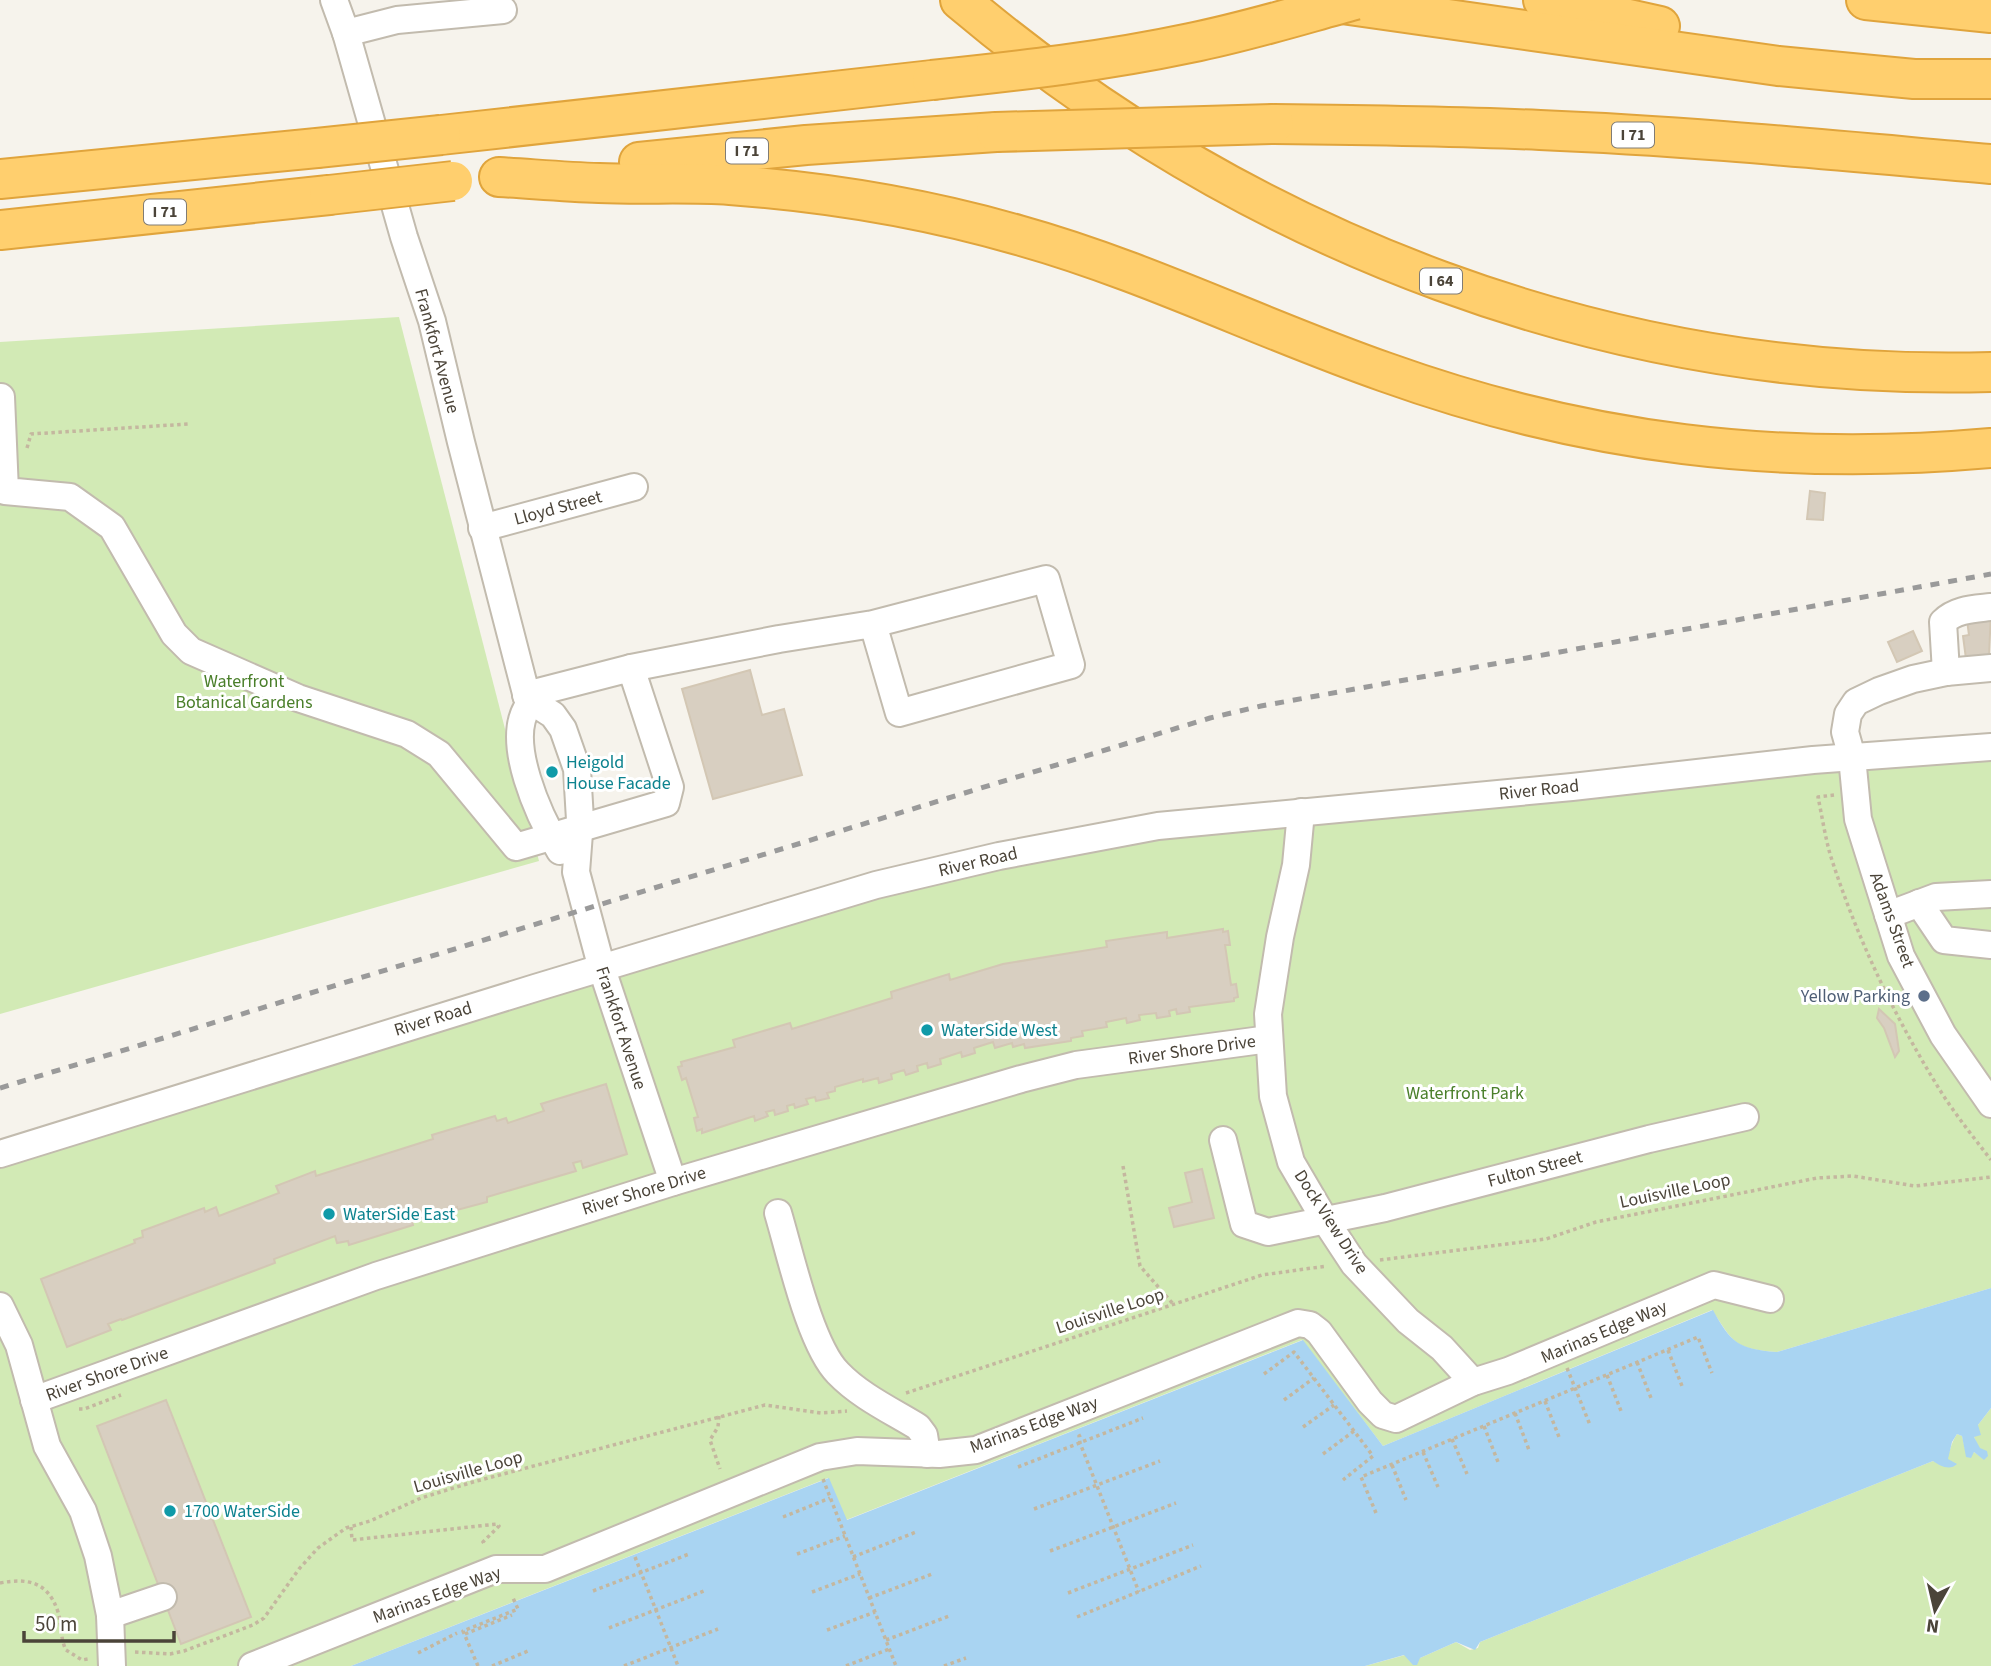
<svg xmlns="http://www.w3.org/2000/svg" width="1991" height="1666" viewBox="0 0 1991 1666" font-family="'Source Sans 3',sans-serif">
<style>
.green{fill:#d2eab5}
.water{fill:#a9d4f2}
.building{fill:#d8cfc1;stroke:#d3c7b4;stroke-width:2}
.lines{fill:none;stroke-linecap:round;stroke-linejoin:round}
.minor-casing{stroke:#c2bbae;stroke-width:30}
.highway-casing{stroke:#e0a43c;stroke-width:42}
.path{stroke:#c4b79f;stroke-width:3.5;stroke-dasharray:3.5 3.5;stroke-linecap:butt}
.minor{stroke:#fff;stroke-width:26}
.highway{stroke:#ffcf6e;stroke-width:38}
.rail{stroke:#9a9a9a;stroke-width:5;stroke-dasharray:9 9;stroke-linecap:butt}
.highway-bridge-casing{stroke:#e0a43c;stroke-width:42;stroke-linecap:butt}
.highway-bridge{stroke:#ffcf6e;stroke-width:38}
.culture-dot{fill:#0f9aa8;stroke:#fff;stroke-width:2.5}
.service-dot{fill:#5c6f8a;stroke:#fff;stroke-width:2.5}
.labels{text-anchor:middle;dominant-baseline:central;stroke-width:6;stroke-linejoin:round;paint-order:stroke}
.shield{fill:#fff;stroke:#817c74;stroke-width:2}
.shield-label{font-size:16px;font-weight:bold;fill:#4b4439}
.street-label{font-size:18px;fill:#4b4439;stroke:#fff}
.park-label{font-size:18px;fill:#4a7f2a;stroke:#fff}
.culture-label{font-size:18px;fill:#0d838f;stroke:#fff;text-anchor:start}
.service-label{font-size:18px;fill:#4e5e75;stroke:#fff;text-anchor:end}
</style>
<rect width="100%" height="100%" fill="#f6f3ec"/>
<g class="green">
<polygon points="399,317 539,861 0,1014 0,342"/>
<path d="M1991 743V1288L1777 1352C1734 1349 1734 1343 1712 1310L1383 1446 1302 1340 846 1520 828 1478 351 1666H0V1169L602 969 1158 826Z"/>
<path d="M1991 1408V1666H1365L1405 1655 1420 1658 1456 1642 1470 1650 1478 1648 1480 1642 1933 1461 1942 1465C1950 1456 1950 1444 1957 1434L1962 1436 1967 1457 1974 1452 1984 1459 1974 1437 1978 1425Z"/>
</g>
<path class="water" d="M1991 1288V1408L1978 1425 1981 1435 1974 1437 1980 1448 1987 1451 1988 1456 1984 1460 1974 1452 1971 1458 1966 1457 1962 1436 1957 1434 1952 1442 1948 1459 1957 1464C1950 1471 1940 1466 1933 1461L1480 1642 1475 1650 1456 1642 1420 1658 1417 1665H1413L1404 1655 1365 1666H351L829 1478 847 1520 1303 1340 1383 1446 1713 1310C1731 1343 1738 1349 1777 1352Z"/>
<g class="building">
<polygon points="1810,491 1825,493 1823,520 1807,519"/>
<polygon points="1991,611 1989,656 1966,659 1963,636 1969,635 1966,613"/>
<polygon points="1913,631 1922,651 1897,662 1888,642"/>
<polygon points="750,670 762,715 784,709 802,775 713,799 682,689"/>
<polygon points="1223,929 1223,932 1228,931 1230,945 1225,945 1231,985 1236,984 1238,997 1234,998 1234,1001 1189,1007 1190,1012 1177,1014 1176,1009 1169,1011 1170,1016 1157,1018 1156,1013 1139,1015 1140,1020 1127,1023 1126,1018 1106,1022 1107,1027 1082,1031 1083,1036 1071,1038 1071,1041 1025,1048 1024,1044 1013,1047 1012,1043 995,1048 993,1042 974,1048 975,1053 962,1057 961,1052 940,1059 941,1064 928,1068 927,1063 917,1066 918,1071 906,1075 904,1070 891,1074 892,1079 879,1083 878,1078 863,1082 863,1079 835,1087 835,1091 827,1093 829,1098 816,1101 815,1097 806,1099 808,1104 795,1108 794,1104 787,1106 788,1111 775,1115 774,1110 766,1112 768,1116 755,1121 754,1116 702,1133 702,1129 697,1131 694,1118 698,1117 686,1078 682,1080 678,1067 682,1066 681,1062 735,1047 733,1040 790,1023 792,1029 892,998 891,992 949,974 950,980 1003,964 1107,947 1106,941 1167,932 1167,938"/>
<polygon points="1879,1009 1895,1024 1899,1051 1895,1057 1884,1028 1877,1018"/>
<polygon points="606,1084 627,1154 583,1168 581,1161 573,1163 576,1171 487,1197 487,1202 457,1210 457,1207 412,1221 413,1225 349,1245 348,1241 337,1243 335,1236 274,1259 275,1263 122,1320 121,1319 108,1324 111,1330 67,1347 41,1279 135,1243 134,1240 143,1237 142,1231 204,1208 205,1212 216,1207 219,1216 279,1193 276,1186 315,1171 316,1176 433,1139 432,1135 495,1116 497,1121 506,1118 508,1123 544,1111 541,1104"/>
<polygon points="1202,1169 1214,1218 1174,1227 1169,1208 1192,1202 1185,1173"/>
<polygon points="166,1400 251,1617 181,1644 97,1426"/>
</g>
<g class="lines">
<defs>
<g id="minor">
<polyline points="334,0 346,33 404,237 432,321 461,442 529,705"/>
<polyline points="346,33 397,20 503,10"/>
<polyline points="1,397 5,491 70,497 112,527 174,634 191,651 298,698 407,734 439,754 516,847 666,803 670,787 631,668 526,695"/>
<polyline points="482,528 634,487"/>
<polyline points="631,668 779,639 873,624 1046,579 1071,665 899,713 873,624"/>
<polyline points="1991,668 1946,672 1913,679 1879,691 1856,702 1848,714 1845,732 1852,757 1858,819 1901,956 1943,1035 1991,1104"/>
<path d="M1946 672 1943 622C1956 609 1974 609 1991 607"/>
<polyline points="529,705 539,706 553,715 563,729 577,769 580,820 576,872 602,969 673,1182"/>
<path d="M529 705C503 740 540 818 560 851"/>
<polyline points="1301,812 1296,865 1280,937 1268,1014 1273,1096 1291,1162 1325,1220 1354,1264 1408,1321 1442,1348 1473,1382"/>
<polyline points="1919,903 1944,940 1991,945"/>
<polyline points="1888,915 1936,897 1991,894"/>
<polyline points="1223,1140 1244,1224 1268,1232 1385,1208 1649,1139 1745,1117"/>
<polyline points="0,1154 535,988 876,885 999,856 1158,826 1572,787 1813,760 1991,747"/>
<path d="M778 1213C790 1253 810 1345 838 1373 860 1396 892 1411 918 1427L924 1435 927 1454"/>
<polyline points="0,1306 19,1345 47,1446 83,1511 98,1556 110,1615 112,1666"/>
<polyline points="34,1400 376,1276 673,1182 1021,1079 1076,1065 1269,1039"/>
<polyline points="110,1615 163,1597"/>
<polyline points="252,1666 496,1569 545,1569 820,1457 857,1451 939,1454 976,1450 1298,1323 1310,1325 1319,1332 1370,1402 1383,1415 1396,1419 1473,1382 1508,1371 1714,1285 1770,1299"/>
</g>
<g id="highway">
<path d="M960 0C1248 243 1613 383 1991 372"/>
<polyline points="1543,0 1660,26"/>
<polyline points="1866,0 1991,13"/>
<polyline points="1321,1 1778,66 1914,79 1991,79"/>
<path d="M1274 124C1363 125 1451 126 1540 130 1691 136 1841 151 1991 164"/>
<polyline points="441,135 932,80"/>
<polyline points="639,162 806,145 996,132"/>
<path d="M499 177C533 179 566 182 599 183 643 185 686 182 730 185 827 192 924 208 1018 235 1144 270 1262 329 1385 372 1586 444 1779 467 1991 448"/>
<polyline points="0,179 317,148"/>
<polyline points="0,230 329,195"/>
</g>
</defs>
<use href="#minor" class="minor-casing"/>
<use href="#highway" class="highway-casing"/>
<g class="path">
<polyline points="27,448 31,434 188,424"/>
<path d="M1834 795 1818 797C1822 816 1825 836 1830 854 1857 939 1896 1020 1943 1095 1958 1118 1975 1139 1991 1160"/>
<polyline points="1123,1166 1140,1266 1174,1305"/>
<polyline points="1380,1260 1546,1239 1596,1222 1817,1178 1853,1176 1915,1186 1991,1177"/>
<polyline points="1668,1350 1682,1386"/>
<polyline points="1637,1362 1651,1398"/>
<polyline points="1567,1368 1590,1425"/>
<polyline points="1264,1374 1294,1352 1373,1456 1343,1480"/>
<polyline points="1607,1375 1621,1411"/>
<polyline points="906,1393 1262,1275 1327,1266"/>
<polyline points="1284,1400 1314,1378"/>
<polyline points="1545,1401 1559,1437"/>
<polyline points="79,1409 84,1409 121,1395"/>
<polyline points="1515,1413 1529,1450"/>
<polyline points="719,1416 718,1427 710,1440 720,1469"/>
<polyline points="1484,1426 1498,1462"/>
<polyline points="1303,1427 1334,1405"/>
<polyline points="1081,1435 1079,1436 1080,1443 1139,1592"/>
<polyline points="1452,1439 1467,1474"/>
<polyline points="1423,1452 1438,1487"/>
<polyline points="1323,1454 1354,1431"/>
<polyline points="1392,1465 1406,1500"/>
<polyline points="1018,1467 1143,1418"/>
<polyline points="823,1479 896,1666"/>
<polyline points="1034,1509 1160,1461"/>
<polyline points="1376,1513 1361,1477 1698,1337 1712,1373"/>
<polyline points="783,1517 830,1498"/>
<polyline points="351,1527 352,1540 497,1524 499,1526 483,1542 485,1544"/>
<polyline points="1050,1551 1176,1503"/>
<polyline points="797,1554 845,1536"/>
<polyline points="635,1557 678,1666"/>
<polyline points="853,1557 916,1532"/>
<path d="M0 1583C27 1578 48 1581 58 1612 62 1625 60 1638 66 1650L82 1660 88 1659"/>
<polyline points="593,1591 689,1554"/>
<polyline points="812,1592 860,1574"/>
<polyline points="1068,1593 1193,1545"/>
<polyline points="869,1598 932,1574"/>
<polyline points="1077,1617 1201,1566"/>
<polyline points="609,1628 704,1591"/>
<polyline points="827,1630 875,1612"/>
<polyline points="465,1634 512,1615"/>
<polyline points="886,1640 949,1616"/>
<polyline points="135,1652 170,1654 184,1651 253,1625 264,1618 299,1569 318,1548 346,1528 370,1521 421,1498 473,1482 765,1405 821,1413 847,1411"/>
<polyline points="418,1653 457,1633"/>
<polyline points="478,1666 463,1631 518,1609 513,1598"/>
<polyline points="492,1666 528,1651"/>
<polyline points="624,1666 718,1629"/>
<polyline points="846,1666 889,1649"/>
<polyline points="944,1666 966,1658"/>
</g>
<use href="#minor" class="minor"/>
<use href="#highway" class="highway"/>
<polyline class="rail" points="0,1088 1210,718 1261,706 1991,574"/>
<defs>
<g id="highway-bridge">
<path d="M932 80C1019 71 1105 61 1190 43 1246 32 1300 15 1355 0"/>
<polyline points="996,132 1274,124"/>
<polyline points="317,148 441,135"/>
<polyline points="329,195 453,181"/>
</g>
</defs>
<use href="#highway-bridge" class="highway-bridge-casing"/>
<use href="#highway-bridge" class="highway-bridge"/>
</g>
<g class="culture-dot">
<circle cx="552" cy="772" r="7"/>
<circle cx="927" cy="1030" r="7"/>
<circle cx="329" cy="1214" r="7"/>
<circle cx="170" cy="1511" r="7"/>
</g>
<circle class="service-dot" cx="1924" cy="996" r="7"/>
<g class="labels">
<g class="shield">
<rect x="1612" y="122.5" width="42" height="25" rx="5"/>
<rect x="726" y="138.5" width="42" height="25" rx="5"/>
<rect x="144" y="199.5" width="42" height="25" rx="5"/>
<rect x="1420" y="268.5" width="42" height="25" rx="5"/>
</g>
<g class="shield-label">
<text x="1633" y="135">I 71</text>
<text x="747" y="151">I 71</text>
<text x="165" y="212">I 71</text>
<text x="1441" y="281">I 64</text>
</g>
<g class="street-label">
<text transform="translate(437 351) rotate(75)">Frankfort Avenue</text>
<text transform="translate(558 508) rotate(-15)">Lloyd Street</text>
<text transform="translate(1539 790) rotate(-6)">River Road</text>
<text transform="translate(978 862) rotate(-13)">River Road</text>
<text transform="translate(1892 920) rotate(70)">Adams Street</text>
<text transform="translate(433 1019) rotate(-17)">River Road</text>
<text transform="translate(621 1028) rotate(72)">Frankfort Avenue</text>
<text transform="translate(1192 1050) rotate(-8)">River Shore Drive</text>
<text transform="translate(1535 1169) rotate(-15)">Fulton Street</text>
<text transform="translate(644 1191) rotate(-17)">River Shore Drive</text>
<text transform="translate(1675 1191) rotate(-12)">Louisville Loop</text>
<text transform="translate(1331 1222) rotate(57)">Dock View Drive</text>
<text transform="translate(1110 1311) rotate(-18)">Louisville Loop</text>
<text transform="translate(1604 1332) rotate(-23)">Marinas Edge Way</text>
<text transform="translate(107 1374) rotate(-20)">River Shore Drive</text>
<text transform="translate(1034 1425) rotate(-20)">Marinas Edge Way</text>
<text transform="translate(468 1472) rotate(-16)">Louisville Loop</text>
<text transform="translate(437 1595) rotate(-20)">Marinas Edge Way</text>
</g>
<g class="park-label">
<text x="244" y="681">Waterfront<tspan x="244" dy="21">Botanical Gardens</tspan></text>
<text x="1465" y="1093">Waterfront Park</text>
</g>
<g class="culture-label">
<text x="566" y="762">Heigold<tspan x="566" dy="21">House Facade</tspan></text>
<text x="941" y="1030">WaterSide West</text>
<text x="343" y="1214">WaterSide East</text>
<text x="184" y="1511">1700 WaterSide</text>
</g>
<g class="service-label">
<text x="1910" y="996">Yellow Parking</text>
</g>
</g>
<g transform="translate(1935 1610) rotate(188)" stroke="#ffffff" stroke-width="5" paint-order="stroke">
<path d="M0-5L12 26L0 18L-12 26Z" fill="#4b4439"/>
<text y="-10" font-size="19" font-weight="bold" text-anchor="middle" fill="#4b4439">N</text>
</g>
<path d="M24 1631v10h150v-10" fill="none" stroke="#4b4439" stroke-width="3.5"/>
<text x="35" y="1631" font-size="21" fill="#4b4439" stroke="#ffffff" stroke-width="5" paint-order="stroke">50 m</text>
</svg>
